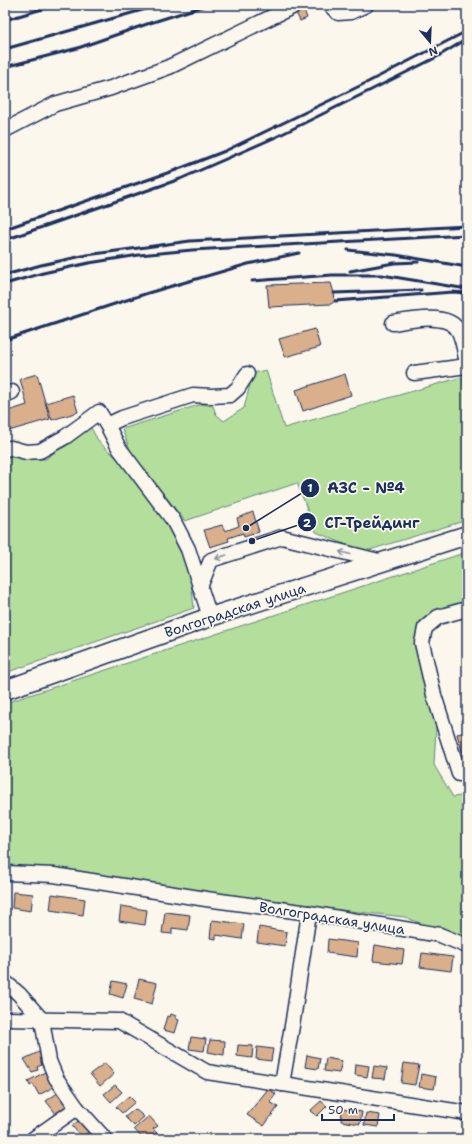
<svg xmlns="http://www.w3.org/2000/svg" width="472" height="1144" viewBox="0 0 472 1144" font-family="'Shantell Sans',sans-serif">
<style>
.green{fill:#b3de9b;stroke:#67867c}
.building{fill:#daaf8b;stroke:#1b2f5e}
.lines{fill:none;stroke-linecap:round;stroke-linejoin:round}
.minor-casing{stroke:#1b2f5e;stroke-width:17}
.major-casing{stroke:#1b2f5e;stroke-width:21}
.minor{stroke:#fbf7ec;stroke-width:14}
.major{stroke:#fbf7ec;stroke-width:18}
.rail{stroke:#1b2f5e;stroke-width:3}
.oneway{stroke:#8b93a5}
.labels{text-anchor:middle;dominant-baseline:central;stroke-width:3.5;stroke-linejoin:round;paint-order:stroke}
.street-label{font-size:14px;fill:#1b2f5e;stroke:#fbf7ec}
.leader{fill:none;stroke:#1b2f5e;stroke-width:1.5}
.callout-dot{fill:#1b2f5e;stroke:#fbf7ec;stroke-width:1.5}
.mark-label{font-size:12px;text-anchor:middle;font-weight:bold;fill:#fff}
.callout-label{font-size:15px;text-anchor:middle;font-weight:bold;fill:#1b2f5e;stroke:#fbf7ec;stroke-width:3.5;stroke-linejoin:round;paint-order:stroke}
</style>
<rect width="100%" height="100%" fill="#fbf7ec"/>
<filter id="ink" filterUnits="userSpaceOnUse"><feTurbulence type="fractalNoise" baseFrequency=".025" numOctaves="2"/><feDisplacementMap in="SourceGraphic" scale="8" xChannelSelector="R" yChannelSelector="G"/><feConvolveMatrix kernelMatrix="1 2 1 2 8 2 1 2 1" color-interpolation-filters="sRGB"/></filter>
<g filter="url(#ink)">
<g class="green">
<polygon points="266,370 284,428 462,377 467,394 467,520 363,552 316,532 297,483 185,521 131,452 122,429 202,404 213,406 216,414 224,421 244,408 253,373"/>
<polygon points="90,426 99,442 121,462 159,508 190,571 194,608 5,673 5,457 46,459 71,439"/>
<polygon points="467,552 467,600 443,608 425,621 417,641 436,728 434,765 453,797 467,795 467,942 405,917 294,905 101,875 5,869 5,703"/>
</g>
<g class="building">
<polygon points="302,5 307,18 300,21 294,9"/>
<polygon points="331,283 334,293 335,301 331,304 269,307 267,285"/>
<polygon points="315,329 320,347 285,357 279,339"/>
<polygon points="37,374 50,419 5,432 5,412 27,405 20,379"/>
<polygon points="345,374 351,395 303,411 296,390"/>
<polygon points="73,395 78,412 52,420 46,403"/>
<polygon points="253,512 259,532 244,537 243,533 228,538 229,541 210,547 204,530 222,525 225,531 239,526 237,518"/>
<polygon points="467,732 467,754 463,755 457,734"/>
<polygon points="13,892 33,894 31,911 12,908"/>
<polygon points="52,894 85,899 83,915 50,910"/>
<polygon points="121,906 147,910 145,925 119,921"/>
<polygon points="165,912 190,915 188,930 172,928 172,934 162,933"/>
<polygon points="212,920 244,924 242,939 216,935 216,939 210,938"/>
<polygon points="259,927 287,932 285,946 257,942"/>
<polygon points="328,939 358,943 357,957 327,953"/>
<polygon points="375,945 404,950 402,964 373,961"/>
<polygon points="422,953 453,957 451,971 420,967"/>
<polygon points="139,979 157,983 152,1004 134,999"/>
<polygon points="113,981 127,984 123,998 110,994"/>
<polygon points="171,1014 176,1016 176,1019 179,1020 175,1033 163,1030 167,1016 170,1017"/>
<polygon points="191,1037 206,1039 204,1051 189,1049"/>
<polygon points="210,1040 225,1041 224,1055 208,1052"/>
<polygon points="238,1045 253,1046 252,1058 237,1056"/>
<polygon points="257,1047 273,1049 271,1061 256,1059"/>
<polygon points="39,1052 44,1064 37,1067 38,1070 32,1072 24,1059"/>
<polygon points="307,1055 320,1058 318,1069 305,1067"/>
<polygon points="326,1058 342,1061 339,1073 324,1071"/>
<polygon points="105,1063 114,1074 100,1086 90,1074"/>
<polygon points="404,1063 419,1065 415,1085 401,1083"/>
<polygon points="356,1064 369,1066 367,1077 355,1075"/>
<polygon points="374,1066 387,1068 385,1079 372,1078"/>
<polygon points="49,1070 57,1085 39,1095 33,1084 30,1086 28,1081"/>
<polygon points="421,1074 436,1077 434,1089 419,1087"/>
<polygon points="115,1085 122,1092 111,1102 104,1094"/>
<polygon points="268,1089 276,1094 270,1102 278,1107 264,1126 247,1115"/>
<polygon points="59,1092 70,1105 57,1115 46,1101"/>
<polygon points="129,1096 135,1102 122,1113 116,1107"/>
<polygon points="321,1101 327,1106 317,1116 310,1111"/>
<polygon points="135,1109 144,1117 134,1126 125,1117"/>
<polygon points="342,1109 362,1112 360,1124 341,1121"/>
<polygon points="366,1113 380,1115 378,1127 364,1125"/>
<polygon points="149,1116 158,1126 153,1129 157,1133 149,1139 143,1139 134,1129"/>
<polygon points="82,1118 92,1129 82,1137 72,1126"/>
<polygon points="163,1134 168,1139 157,1139"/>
</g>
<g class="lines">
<defs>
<g id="minor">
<polyline points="330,5 338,13 351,12 366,5"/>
<polyline points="5,130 55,104 111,88 169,67 296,5"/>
<path d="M393 323C411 320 448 312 458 330 463 338 465 354 467 364"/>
<polyline points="414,373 467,366"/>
<polyline points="5,395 12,392"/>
<polyline points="107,425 119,448 173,520 188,549 210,617"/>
<polyline points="5,449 11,448 26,452 40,451 65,437 99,412 107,425 122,418 193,395 211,396 230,395 238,388 247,374"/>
<polyline points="200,587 211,560 282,537 383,562"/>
<polyline points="467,609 438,617 425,628 422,643 434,695 459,774 467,772"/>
<polyline points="5,873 54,875 206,899 309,913 440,935 467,946"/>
<polyline points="5,982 19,994 42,1020 49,1061 56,1078 77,1108 105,1139"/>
<polyline points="5,1019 119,1021 207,1072 467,1113"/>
<polyline points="282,1084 293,1020 309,913"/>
<polyline points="33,1139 77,1108"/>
</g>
<polyline id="major" points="5,690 210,617 467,535"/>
</defs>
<use href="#minor" class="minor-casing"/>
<use href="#major" class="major-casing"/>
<use href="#minor" class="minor"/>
<use href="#major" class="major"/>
<g class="rail">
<polyline points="5,20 56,5"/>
<polyline points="5,49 160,5"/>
<polyline points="5,67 78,48 150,23 207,5"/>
<polyline points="5,229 176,170 225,151 368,82 467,31"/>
<polyline points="5,240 180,179 276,137 371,90 435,58 467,39"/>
<polyline points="348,250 396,255 467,267"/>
<polyline points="350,271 394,263 418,262"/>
<polyline points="5,275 41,265 87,255 190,241 467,226"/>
<polyline points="252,281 332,275 382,275 467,289"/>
<polyline points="5,284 43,273 89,263 139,255 192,250 467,235"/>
<polyline points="334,293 421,290"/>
<polyline points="335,301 453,292 465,293"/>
<polyline points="5,340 148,293 248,264 299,253"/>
</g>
</g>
<defs><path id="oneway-shaft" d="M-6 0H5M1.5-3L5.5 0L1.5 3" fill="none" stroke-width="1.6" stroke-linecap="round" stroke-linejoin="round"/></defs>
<g class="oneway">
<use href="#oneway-shaft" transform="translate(345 553) rotate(-166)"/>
<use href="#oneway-shaft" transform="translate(221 557) rotate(161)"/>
</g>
</g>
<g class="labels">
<g class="street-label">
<text transform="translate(235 610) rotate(-18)">Волгоградская улица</text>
<text transform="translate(332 918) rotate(9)">Волгоградская улица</text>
</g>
</g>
<path class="leader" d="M246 528L310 488M252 541L307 522"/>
<g class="callout-dot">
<circle cx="246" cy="528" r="4"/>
<circle cx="252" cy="541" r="4"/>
<circle cx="310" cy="488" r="10"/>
<circle cx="307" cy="522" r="10"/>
</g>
<g class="mark-label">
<text x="310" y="492">1</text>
<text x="307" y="527">2</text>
</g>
<g class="callout-label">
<text x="366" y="493">АЗС - №4</text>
<text x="372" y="528">СГ-Трейдинг</text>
</g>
<rect width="472" height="1144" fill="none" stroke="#fbf7ec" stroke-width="20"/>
<rect x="10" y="10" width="452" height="1124" fill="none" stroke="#1b2f5e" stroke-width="1.5" filter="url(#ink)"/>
<g transform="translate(430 42) rotate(161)" stroke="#fbf7ec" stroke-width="3" paint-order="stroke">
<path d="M0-3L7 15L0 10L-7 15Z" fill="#1b2f5e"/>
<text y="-6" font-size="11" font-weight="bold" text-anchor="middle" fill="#1b2f5e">N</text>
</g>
<path d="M322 1114v6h72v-6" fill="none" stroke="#1b2f5e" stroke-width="2"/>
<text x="328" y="1114" font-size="12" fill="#1b2f5e" stroke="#fbf7ec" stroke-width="3" paint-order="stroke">50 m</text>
</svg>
